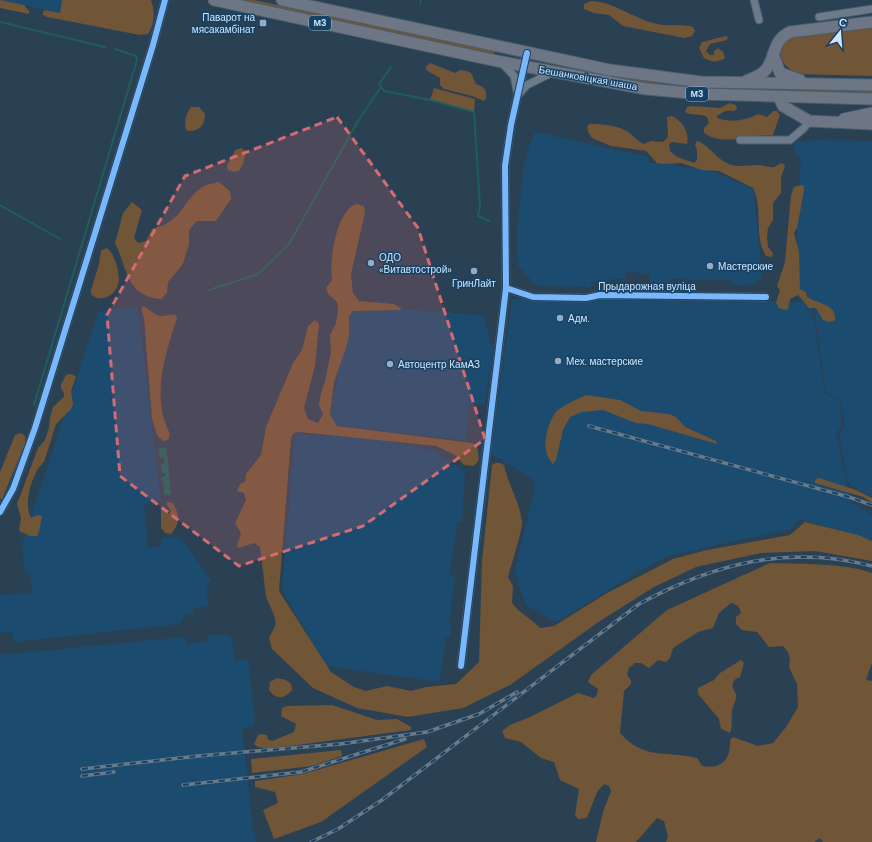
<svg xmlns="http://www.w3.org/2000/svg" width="872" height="842" viewBox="0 0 872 842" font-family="'DM Sans',sans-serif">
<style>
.built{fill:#1c4b70}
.green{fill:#705537;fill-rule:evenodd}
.water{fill:#1f5e5a}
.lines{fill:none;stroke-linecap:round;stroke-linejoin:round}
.stream{stroke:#1f5e5a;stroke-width:2}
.street-casing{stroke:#4b5d6d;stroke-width:9}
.primary-casing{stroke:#4b5d6d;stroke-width:13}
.street{stroke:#6b7b89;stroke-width:7}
.primary{stroke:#6d7684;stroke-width:11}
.rail-casing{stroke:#6a7a89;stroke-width:3.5}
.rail{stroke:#184265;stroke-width:2;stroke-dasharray:6;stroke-linecap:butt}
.cycleway-casing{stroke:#184265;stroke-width:8}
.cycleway{stroke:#7ab7fb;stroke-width:6}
.marked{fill:#d46a72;fill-opacity:0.2;stroke:#d46a72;stroke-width:3;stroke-dasharray:8 5;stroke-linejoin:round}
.poi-dot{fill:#95acc1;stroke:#184265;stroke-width:1.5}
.labels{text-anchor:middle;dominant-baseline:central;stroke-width:3;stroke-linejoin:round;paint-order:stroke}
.shield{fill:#184265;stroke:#98b5ce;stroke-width:1}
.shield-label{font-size:9px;font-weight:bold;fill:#cfe6fb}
.poi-label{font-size:10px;fill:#cfe6fb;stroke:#184265;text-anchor:start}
.street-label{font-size:10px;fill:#cfe6fb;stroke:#184265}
</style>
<rect width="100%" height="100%" fill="#2a4154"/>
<g class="built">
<polygon points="0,0 62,0 60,13"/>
<polygon points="535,132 648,157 649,163 675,163 675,166 708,169 753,189 762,274 761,278 755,284 733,286 731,280 667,279 667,284 649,284 649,274 626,272 625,279 610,279 609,283 591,282 591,287 537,286 518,266 517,235 523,171 527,152"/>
<polygon points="812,140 872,141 872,498 848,483 839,433 845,427 841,402 826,392 813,300 799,299 797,233 801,156 795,156 795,142 812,142"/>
<polygon points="512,299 811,302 825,393 840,403 842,426 836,433 851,502 872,515 872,541 800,519 791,529 671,555 650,565 556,622 527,606 521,593 515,569 535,488 533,479 491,454"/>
<polygon points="350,305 483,315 493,350 485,404 469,403 466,440 338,426 330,419"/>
<polygon points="138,307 161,500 144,504 148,548 161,546 161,538 179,537 182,539 212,582 206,583 208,606 193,608 194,614 185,614 180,624 14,642 12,632 0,633 0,595 32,593 30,574 40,572 25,573 22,544 99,311"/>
<polygon points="295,434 370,438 432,450 465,472 462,522 457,522 450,575 455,575 449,625 452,626 450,637 446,637 439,682 326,666 282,590"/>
<polygon points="208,635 227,635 231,637 235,660 248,659 255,722 252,726 242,728 253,831 257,842 0,842 0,655 185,637 187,644 207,641"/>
</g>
<g class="green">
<polygon points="0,0 24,5 29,11 29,14 0,8"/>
<path d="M62 0H151C155 11 155 24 148 34L140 35 47 17 43 15V12L45 10 60 13Z"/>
<polygon points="241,0 254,0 495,50 494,54"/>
<path d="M591 1C616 2 636 21 662 25 673 26 682 24 693 27L695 31 692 36 684 38 623 26 609 15 594 13 584 9V4Z"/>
<path d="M872 25V76L798 74C780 65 774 52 789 36Z"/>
<path d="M726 36 728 37 727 40 710 44 706 51 710 55H714V51L718 48 723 52 725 58C717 63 712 62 704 58L699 48 702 42Z"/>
<path d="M430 63 455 73 460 70C475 72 470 73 476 84 485 87 487 90 486 99L484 101 472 96 444 89 440 85V78L426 70V67Z"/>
<polygon points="568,68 659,83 768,89 768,93 661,87 567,71"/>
<polygon points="434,88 475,99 474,112 430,100"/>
<polygon points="796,89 872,90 872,94 796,93"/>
<path d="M730 103 736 105 737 109 734 111C727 110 723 111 717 116V118C731 123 744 121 758 114L767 117 773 111H777L780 115 773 135C750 134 724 147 704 133V128L709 123 707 117C700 113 692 116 685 112L687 107 691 106 720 108Z"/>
<path d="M191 107H199L205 114C205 125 199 132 187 131 183 124 186 113 191 107Z"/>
<path d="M672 116C682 121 690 132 687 144L672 142 669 144 670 151 677 157 694 163 697 160V150L695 145 697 141C706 144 712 152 719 158 735 170 742 165 758 165 763 165 770 168 774 167 777 166 778 164 782 163L785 166 781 177V193L773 203V220L768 228 767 238 768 247 773 253 772 257 766 256C753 235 764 210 753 188L719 171 702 170 681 163 663 164 657 163 646 151 611 146 592 138 588 132 587 126 590 124C602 124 618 125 628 132 634 136 637 141 644 144L651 141 663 142 668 137 667 117Z"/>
<polygon points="241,148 246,151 243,164 239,171 233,172 228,170 227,166 235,150"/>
<path d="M219 182 230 191 231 199 216 221H197L189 230V244L183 264 168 282 167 293 161 299C126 297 127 267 115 243L123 213 132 202 142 210 134 238 138 243 146 241 152 229C185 221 182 199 204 186 208 184 215 183 219 182Z"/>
<path d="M801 185 804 186V191L797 228 794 233 799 252 800 289 806 292 807 297C818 304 837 304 835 320L830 322 823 320 816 308H809L798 295 790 299 788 309 785 310 779 308 776 303 780 290 777 286 785 262 791 195 794 187Z"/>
<path d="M357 204 364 206 365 213 351 274 353 293 359 301 394 304 401 308 400 310 353 311 349 316V336L345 351 334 382 330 415 337 426 472 443 477 445 479 460 474 466 464 465 455 455 436 446 299 432 294 433 291 438 279 591 331 672 354 687 366 691 387 686 411 691 426 687 456 684 479 662 482 561 492 465C497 462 499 462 504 465 508 485 520 502 522 522 523 528 511 567 508 577L513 586 512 603C520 614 531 618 540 628L554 626 607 593 673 559 707 550 790 535 805 522 858 535 872 541V561L815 551 761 553 696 567 654 587 600 621 510 685 463 708 408 717 357 708 313 688 272 649 269 638 276 624 274 615 266 597 260 547 254 543 239 548 237 546 241 533 235 523 246 500 244 493 237 491 240 484 245 482 246 474 261 455 266 427 293 363 302 350 308 326 315 320 319 324 315 366 304 408 308 419 318 423 323 414 319 405 321 393 325 381 331 353 330 335 336 323 338 309 337 302 328 294 326 288 332 280C329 262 336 209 357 204Z"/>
<path d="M107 248C115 254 121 275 118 285 114 297 99 303 91 294V290L99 264 101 250Z"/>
<path d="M144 306C148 309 153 313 157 315 164 318 169 313 176 315L177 318C165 355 151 396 170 434L168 440 163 441 157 435 152 419 144 319 141 308Z"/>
<path d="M72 374 76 377 71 391 73 404 71 409 56 424 44 462C32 472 23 504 31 518L38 515 42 516 39 532 37 536H30L19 531 21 518 17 504 38 448 45 440 49 428 50 417 53 407 64 397V393L61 389V384L66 375Z"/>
<path d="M586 395 620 400 641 411 669 414 676 417 685 427 716 441 717 444 648 424 636 423 603 410 582 412 570 417 563 430 556 460 553 464C540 452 546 425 556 412 564 404 576 400 586 395Z"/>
<polygon points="21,433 25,436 25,444 2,499 0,499 0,472 15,435"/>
<polygon points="819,478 856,490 872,498 872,503 863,497 815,483 815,480"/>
<path d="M167 502 173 503C180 515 180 524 171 534L165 533 161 528V509L169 514 171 511 167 505Z"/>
<path d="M770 563C800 564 845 563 872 573V663L866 680 872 681V842H823L820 838 814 842H666L668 837 664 821 657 818 636 842H596L603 812 611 791 609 786 604 784 597 792 587 818 578 819 575 815 579 789 560 780 554 762 541 758 521 742 505 738 502 731 510 725 530 717 578 693 594 698 597 695 598 689 588 682 591 675 667 610ZM731 603C737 604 740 607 741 613L736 617V624L742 630 757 632 769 647 783 646 788 652 790 659 789 667 797 684 798 707 786 727 773 743 758 746 733 737 730 740C731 759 722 770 702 766L697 758C665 750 645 761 620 733L624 691 631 684V680L627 675 629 668 635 663H641L649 668 658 660 666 662 670 658 673 648 698 632 713 628 719 613Z"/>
<path d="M741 660 744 663 740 677C737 678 734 679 733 683 731 688 735 690 736 695 737 700 733 705 732 710 731 718 733 726 730 733L721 729 719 719 698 694V688L714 680 720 673Z"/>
<path d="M277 678 286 680 291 684 292 690C285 699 276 700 269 690L270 682Z"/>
<path d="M332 705 377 720 397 719 411 727V730L282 747C274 747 260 751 254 744L258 735 263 734 268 736 267 739 272 741 294 732 296 724 281 716 282 708 287 706Z"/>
<polygon points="424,739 427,747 321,822 274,839 263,810 278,803 275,792 255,787 255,781 303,774"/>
<polygon points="341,750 342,756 312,766 252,773 251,759"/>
</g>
<polygon class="water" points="164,447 167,449 171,495 166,495 164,493 163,482 160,479 166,475 165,473 162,473 160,465 165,462 164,459 159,457 158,449"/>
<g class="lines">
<g class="stream">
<polyline points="420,4 421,0"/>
<polyline points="0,22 105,47"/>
<polyline points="391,67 379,84 384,91 430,100 474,112 480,207 478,216 489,221"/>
<polyline points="0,205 60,239"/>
<polyline points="209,290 258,274 289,244 358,121 381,87"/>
<polyline points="34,405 137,60 136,56 115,49"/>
</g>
<defs>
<g id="street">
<polyline points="754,0 759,20"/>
<polyline points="819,17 872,9"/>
<polyline points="501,62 514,76 517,91"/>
<polyline points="519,94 527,85 551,73"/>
<polyline points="740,140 790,140 804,128 809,121"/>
<polyline points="506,288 533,297 586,298 600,295 766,297"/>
<polyline points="0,512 13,489 35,428 153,45 165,0"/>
<polyline points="461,666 506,288 505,166 511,125 527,53"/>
</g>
<g id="primary">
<polyline points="214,0 497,61 646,89 701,94 872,99"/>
<polyline points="282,0 610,70 701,82 872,85"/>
<polyline points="773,54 780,73 800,80"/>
<path d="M746 81C753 78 763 75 767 68 777 54 772 41 790 32L872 22"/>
<polyline points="779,97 783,106 809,121 872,124"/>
<polyline points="844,119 872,113"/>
</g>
</defs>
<use href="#street" class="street-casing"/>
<use href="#primary" class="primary-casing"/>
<use href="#street" class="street"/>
<use href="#primary" class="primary"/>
<defs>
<g id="rail">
<polyline points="589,426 849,497 872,505"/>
<polyline points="82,769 198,756 340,744 427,732 479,714 517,692"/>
<polyline points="82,776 114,772"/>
<polyline points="183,785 301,772 405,739"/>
<path d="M311 842 338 829 382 800 639 604C713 564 788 544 872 566"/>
</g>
</defs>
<use href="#rail" class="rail-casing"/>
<use href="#rail" class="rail"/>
<defs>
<g id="cycleway">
<polyline points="506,288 533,297 586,298 600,295 766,297"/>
<polyline points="0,512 13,489 35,428 153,45 165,0"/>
<polyline points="461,666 506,288 505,166 511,125 527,53"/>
</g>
</defs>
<use href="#cycleway" class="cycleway-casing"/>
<use href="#cycleway" class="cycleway"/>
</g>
<path class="marked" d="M337 117 418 228 485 439 363 526 239 566 120 476 107 315 185 176Z"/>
<g class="poi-dot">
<rect x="259" y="19" width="8" height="8" rx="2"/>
<circle cx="371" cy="263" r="4"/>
<circle cx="710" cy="266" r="4"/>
<circle cx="474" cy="271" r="4"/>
<circle cx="560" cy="318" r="4"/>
<circle cx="558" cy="361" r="4"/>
<circle cx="390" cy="364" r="4"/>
</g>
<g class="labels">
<g class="shield">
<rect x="309" y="16" width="22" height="14" rx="3"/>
<rect x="686" y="87" width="22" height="14" rx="3"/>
</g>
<g class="shield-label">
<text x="320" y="23">М3</text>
<text x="697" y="94">М3</text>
</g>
<g class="poi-label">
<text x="255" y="17" text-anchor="end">Паварот на<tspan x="255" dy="12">мясакамбінат</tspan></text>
<text x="379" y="257">ОДО<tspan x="379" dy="12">«Витавтострой»</tspan></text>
<text x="718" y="266">Мастерские</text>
<text x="474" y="283" text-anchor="middle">ГринЛайт</text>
<text x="568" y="318">Адм.</text>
<text x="566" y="361">Мех. мастерские</text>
<text x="398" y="364">Автоцентр КамАЗ</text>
</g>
<g class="street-label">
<text transform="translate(588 78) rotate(10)">Бешанковіцкая шаша</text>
<text x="647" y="286">Прыдарожная вуліца</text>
</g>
</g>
<g transform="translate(840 32) rotate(17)" stroke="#184265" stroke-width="3" paint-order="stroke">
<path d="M0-3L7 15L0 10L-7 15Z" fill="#cfe6fb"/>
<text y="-6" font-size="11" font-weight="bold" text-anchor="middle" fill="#cfe6fb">С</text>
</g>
</svg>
